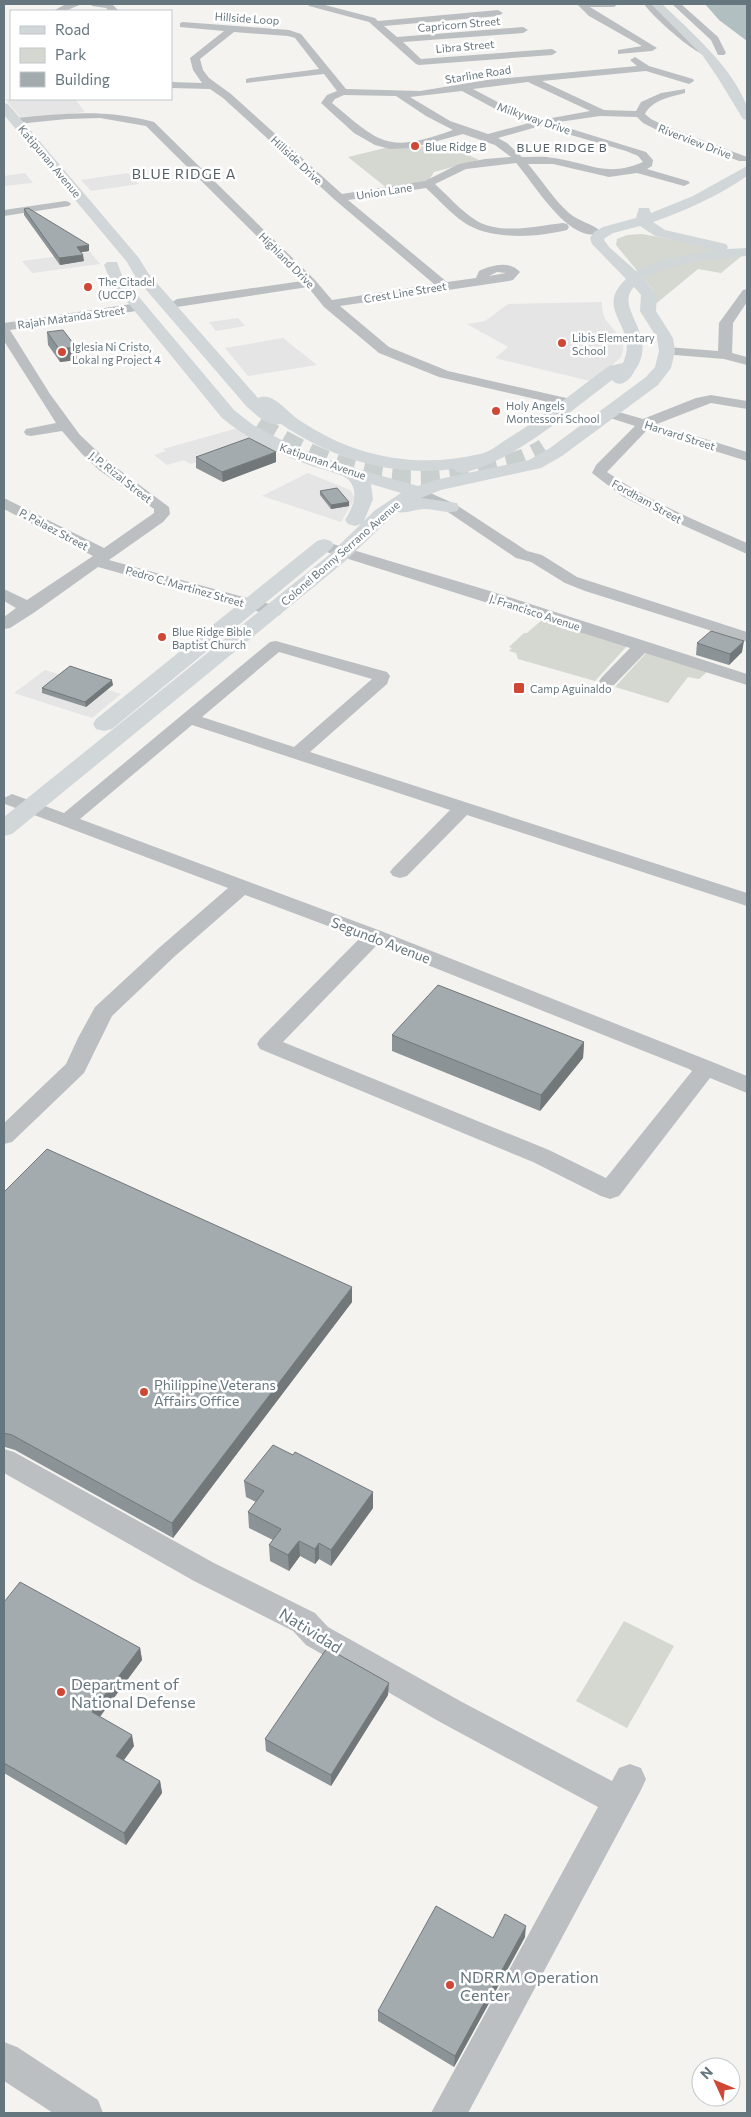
<svg xmlns="http://www.w3.org/2000/svg" width="751" height="2117" viewBox="0 0 751 2117" font-family="Commissioner,sans-serif">
<style>
.built{fill:#e4e5e4}
.green{fill:#d4d8d0}
.water{fill:#b1bfc1}
.lines{fill:none;stroke-linecap:round;stroke-linejoin:round}
.major-tunnel{stroke:#c9cece;stroke-width:19;stroke-dasharray:19 10;stroke-linecap:butt}
.minor{fill:#bbbfc2;fill-rule:evenodd}
.major{fill:#d1d6d9;fill-rule:evenodd}
.wall{fill:#8c9396}
.shaded-wall{fill:#72787a}
.building{fill:#a3abaf;stroke:#72787a}
.poi-dot{fill:#cf4735;stroke:#fff;stroke-width:2}
.labels{text-anchor:middle;dominant-baseline:central;stroke-width:5;stroke-linejoin:round;paint-order:stroke}
.far-street-label{font-size:11px;fill:#66767e;stroke:#fff}
.far-poi-label{font-size:11px;fill:#66767e;stroke:#fff;text-anchor:start}
.far-neighbourhood-label{font-size:12px;letter-spacing:1px;fill:#535e64;stroke:#fff}
.far-quarter-label{font-size:14px;letter-spacing:1px;fill:#535e64;stroke:#fff}
.street-label{font-size:14px;fill:#66767e;stroke:#fff}
.poi-label{font-size:14px;fill:#66767e;stroke:#fff;text-anchor:start}
.near-street-label{font-size:16px;fill:#66767e;stroke:#fff}
.near-poi-label{font-size:16px;fill:#66767e;stroke:#fff;text-anchor:start}
</style>
<rect width="100%" height="100%" fill="#f4f3f0"/>
<g class="built">
<polygon points="5,99 75,99 85,112 22,119"/>
<polygon points="25,173 33,183 4,186 4,176"/>
<polygon points="128,173 139,184 91,191 81,180"/>
<polygon points="90,252 100,264 32,273 22,261"/>
<polygon points="602,302 602,309 605,319 623,341 623,351 621,357 607,370 590,381 495,358 508,347 467,324 485,321 508,304"/>
<polygon points="238,318 245,326 216,331 209,322"/>
<polygon points="283,338 317,365 248,376 225,348"/>
<polygon points="238,428 260,445 190,464 184,460 167,465 154,455 166,451 163,449"/>
<polygon points="308,473 350,490 355,498 341,522 262,496"/>
<polygon points="45,670 121,694 92,718 14,693"/>
</g>
<g class="green">
<polygon points="443,143 479,160 434,172 428,182 388,189 348,157 389,147 414,148"/>
<polygon points="642,234 653,236 744,254 721,273 698,269 652,307 654,291 616,245 617,239 627,235"/>
<polygon points="543,619 627,646 595,681 518,659 516,653 509,651 512,648 509,647 524,633 527,633"/>
<polygon points="647,652 707,672 699,679 688,677 668,703 615,687"/>
<polygon points="624,1621 674,1646 627,1728 576,1701"/>
</g>
<polygon class="water" points="705,4 747,4 747,41 719,20"/>
<g class="lines">
<path class="major-tunnel" d="M258 424C330 471 394 488 479 470 502 465 524 461 544 448"/>
<g class="minor">
<polygon points="66,4 82,4 65,11 53,11"/>
<polygon points="91,4 112,4 119,11 109,11 106,8 92,6"/>
<polygon points="308,4 321,4 375,18 378,21 498,10 503,13 498,16 384,26 397,37 523,27 528,30 523,33 403,42 421,59 552,49 557,52 552,55 419,65 416,64 369,22 309,6"/>
<polygon points="577,4 618,4 614,7 590,7 657,48 652,51 618,54 618,50 642,46 589,16"/>
<path d="M644 4H653L692 39 710 52V56C698 58 651 15 644 4Z"/>
<polygon points="672,4 681,4 718,37 726,53 724,55 718,55 711,40"/>
<path d="M183 22 289 30 301 34 346 89 420 91 487 80 637 66 630 60 635 57 649 66 693 79 694 81 689 84 646 71 542 81 604 110 636 111 641 102 661 93 685 89V93C670 97 652 100 645 114L651 119 663 125 747 157V161H739L655 129 643 123 637 117 600 116 552 123 646 152 653 160 652 166 647 169 688 181 690 183 684 186 637 173 609 177 553 164H528C542 180 553 199 569 213 578 221 593 224 600 231L598 234C567 241 534 183 516 163L466 169 435 184C448 196 462 212 477 221 501 235 537 226 563 223L567 224 569 227 567 230C539 237 497 240 470 226 456 219 438 199 426 188L348 200 447 282 476 278 479 271C491 265 510 260 520 272L513 280 509 281 340 306 389 347 448 371 575 400 577 403 570 407 439 377 379 353 324 307 308 287 177 307 172 306 171 303 177 299 302 281 146 126 100 118 67 119 17 124 12 121 17 118C64 113 108 109 154 122L315 280 332 300 434 284 335 200 223 98 210 89 171 88V82L202 83 193 70 190 58 224 31 180 27V23ZM234 32 288 36 295 38 319 69 250 78 246 79V83L324 74 337 91 327 95 321 103 354 133 375 145 390 149 411 148 463 134 495 145 511 157 485 159 459 164 425 181 342 194 231 94 209 78 203 70 200 59ZM528 82 590 111 541 120 507 107 473 89ZM462 91 499 111 529 123 488 134 450 121 410 97ZM344 95 396 96 426 116 453 130C388 153 382 145 332 103L335 99ZM540 126 626 151 638 156 643 162C607 178 589 163 554 158 544 156 533 157 522 157L507 143 498 138ZM497 272 506 273 489 276Z"/>
<polygon points="65,201 69,202 71,204 69,206 4,216 4,210"/>
<polygon points="747,289 747,302 733,323 732,353 747,357 747,365 724,359 662,354 660,351 667,347 718,351 719,323 743,290"/>
<polygon points="138,303 143,304 144,307 143,310 10,330 50,394 80,435 110,463 169,507 170,514 163,522 109,560 280,607 282,611 280,615 274,616 98,567 35,612 10,628 4,629 4,617 16,608 4,601 4,589 27,600 93,556 4,509 4,498 104,548 154,513 154,509 99,470 82,454 62,431 31,436 26,435 24,432 26,429 56,423 4,341 4,323"/>
<path d="M711 395 747 401V409L711 403 657 424 747 452V461L647 430 607 472C650 502 699 522 747 543V554L649 510 622 496 592 473 596 465 635 426 607 417 605 414 607 411 612 410 643 419 696 398Z"/>
<polygon points="417,487 455,504 527,551 542,555 577,577 747,632 747,642 585,591 565,583 531,562 516,558 445,510 412,495 409,492 412,489"/>
<polygon points="323,541 490,591 747,674 747,685 645,653 614,685 608,686 602,685 599,681 602,677 630,648 317,549 315,546 317,543"/>
<path d="M276 641 387 672 390 676 387 684 310 752 747 893V906L467 815 407 876 400 878 393 876 390 872 393 868 450 810 192 725 80 819 381 931 705 1059 747 1076V1093L710 1078 619 1196 610 1199 601 1196 533 1162 260 1049 257 1044 260 1039 360 938 245 895 174 957 112 1016 84 1073 12 1142 4 1144V1123L66 1064 78 1038 95 1007 160 947 228 888 5 804 4 798 12 794 64 813 270 642ZM279 652 372 679 294 747 202 717ZM377 945 689 1069 692 1071 606 1178 549 1150 283 1042Z"/>
<polygon points="4,1449 14,1452 214,1563 315,1613 328,1627 462,1702 612,1781 619,1768 630,1764 641,1768 646,1779 641,1790 468,2113 431,2113 598,1807 440,1722 306,1645 293,1631 194,1581 4,1473"/>
<polygon points="4,2042 17,2047 98,2100 103,2113 53,2113 4,2081"/>
</g>
<g class="major">
<path d="M651 4H662C691 32 731 66 746 104 748 109 747 115 747 120L743 119 718 78 703 56Z"/>
<path d="M4 103 8 104 139 258 148 273 258 398C272 391 287 412 299 420 354 457 415 469 480 454 490 452 499 444 507 439 542 418 575 391 609 366L623 363C640 326 592 311 626 279L592 244 590 238 594 232 603 227 636 218 639 208H649L651 213 693 196 747 166V176C718 196 687 210 653 222L665 230 726 244 728 247 727 249 747 248V256C711 259 676 262 644 279L657 295 656 311 673 338 675 351 671 368 658 385 562 456 541 468 441 490 421 498 457 503 459 507 457 511C446 514 436 509 425 509 416 509 407 514 397 512L343 563 12 834 4 836V817L329 555 361 524 355 526 348 524 345 520C353 507 360 492 348 479 336 471 317 469 304 463 273 452 247 438 222 418L111 282 104 265 107 262H117L123 278 234 410 253 425 299 449 344 465 353 466 357 469 418 486 435 480 529 460 550 448 646 377 655 367 659 351 657 338 640 311 641 295 634 287C613 308 660 335 635 370 633 374 630 379 625 382 621 385 615 384 612 380 568 413 516 460 463 473L457 472 454 469C391 477 333 459 281 424 267 427 257 415 247 407L136 278 127 262 4 115ZM640 226 655 236 715 250 667 259 636 271 609 247 604 240 605 238 613 233ZM371 484 401 493 374 511 364 521 373 499Z"/>
<polygon points="324,539 331,541 334,545 331,549 112,729 104,731 96,729 93,724 96,719 317,541"/>
</g>
</g>
<g class="wall">
<polygon points="24,209 89,251 81,252 84,261 60,265 24,215"/>
<polygon points="47,332 76,347 77,360 60,362 48,345"/>
<polygon points="196,457 276,462 223,482 196,468"/>
<polygon points="320,491 349,502 349,506 331,509 320,495"/>
<polygon points="697,643 742,652 729,665 696,655"/>
<polygon points="113,685 86,707 42,693 42,688"/>
<polygon points="392,1035 584,1042 583,1058 540,1111 392,1051"/>
<polygon points="4,1192 352,1302 173,1538 15,1450 5,1447 4,1448"/>
<polygon points="293,1455 373,1492 373,1508 331,1566 319,1559 315,1564 300,1556 289,1571 270,1561 269,1545 273,1540 249,1528 248,1512 256,1502 246,1497 244,1481"/>
<polygon points="4,1602 140,1648 142,1660 100,1717 134,1746 124,1760 160,1781 162,1793 126,1845 4,1773"/>
<polygon points="388,1695 331,1786 266,1751 265,1739"/>
<polygon points="525,1937 454,2067 378,2021 378,2011 493,1938"/>
</g>
<g class="shaded-wall">
<polygon points="89,245 89,251 77,253 77,247"/>
<polygon points="83,255 84,261 60,265 59,258"/>
<polygon points="76,347 77,360 60,362 59,349"/>
<polygon points="276,452 276,462 223,482 222,472"/>
<polygon points="349,502 349,506 331,509 331,505"/>
<polygon points="744,641 742,652 729,665 730,654"/>
<polygon points="112,680 113,685 86,707 85,702"/>
<polygon points="584,1042 583,1058 540,1111 541,1095"/>
<polygon points="352,1287 352,1302 173,1538 172,1523"/>
<polygon points="373,1492 373,1508 331,1566 331,1550"/>
<polygon points="299,1541 300,1556 289,1571 288,1555"/>
<polygon points="319,1543 319,1559 315,1564 315,1549"/>
<polygon points="140,1648 142,1660 94,1724 92,1712"/>
<polygon points="389,1683 388,1695 331,1786 331,1775"/>
<polygon points="132,1735 134,1746 118,1768 116,1756"/>
<polygon points="160,1781 162,1793 126,1845 124,1833"/>
<polygon points="526,1926 525,1937 454,2067 455,2056"/>
</g>
<g class="building">
<polygon points="28,208 89,245 77,247 83,255 59,258 24,209"/>
<polygon points="63,330 76,347 59,349 47,332"/>
<polygon points="249,438 276,452 222,472 196,457"/>
<polygon points="337,488 349,502 331,505 320,491"/>
<polygon points="711,631 744,641 730,654 697,643"/>
<polygon points="70,666 112,680 85,702 42,688"/>
<polygon points="438,985 584,1042 541,1095 392,1035"/>
<polygon points="47,1149 352,1287 172,1523 12,1435 4,1433 4,1192"/>
<polygon points="273,1445 293,1455 295,1452 373,1492 331,1550 319,1543 315,1549 299,1541 288,1555 269,1545 281,1529 248,1512 264,1491 244,1481"/>
<polygon points="20,1582 140,1648 92,1712 132,1735 116,1756 160,1781 124,1833 4,1763 4,1602"/>
<polygon points="327,1648 389,1683 331,1775 265,1739"/>
<polygon points="436,1906 493,1938 505,1914 526,1926 455,2056 378,2011"/>
</g>
<g class="poi-dot">
<circle cx="415" cy="146" r="5"/>
<circle cx="88" cy="287" r="5"/>
<circle cx="562" cy="343" r="5"/>
<circle cx="62" cy="352" r="5"/>
<circle cx="496" cy="411" r="5"/>
<circle cx="162" cy="637" r="5"/>
<rect x="513" y="682" width="12" height="12" rx="2.5"/>
<circle cx="144" cy="1392" r="5"/>
<circle cx="61" cy="1692" r="5"/>
<circle cx="450" cy="1985" r="5"/>
</g>
<g class="labels">
<g class="far-street-label">
<text transform="translate(247 18) rotate(4)">Hillside Loop</text>
<text transform="translate(459 24) rotate(-5)">Capricorn Street</text>
<text transform="translate(465 46) rotate(-5)">Libra Street</text>
<text transform="translate(478 74) rotate(-9)">Starline Road</text>
<text transform="translate(534 118) rotate(19)">Milkyway Drive</text>
<text transform="translate(695 141) rotate(21)">Riverview Drive</text>
<text transform="translate(297 160) rotate(43)">Hillside Drive</text>
<text transform="translate(50 161) rotate(50)">Katipunan Avenue</text>
<text transform="translate(384 191) rotate(-9)">Union Lane</text>
<text transform="translate(287 260) rotate(45)">Highland Drive</text>
<text transform="translate(405 292) rotate(-9)">Crest Line Street</text>
<text transform="translate(71 317) rotate(-8)">Rajah Matanda Street</text>
<text transform="translate(680 435) rotate(18)">Harvard Street</text>
<text transform="translate(323 461) rotate(19)">Katipunan Avenue</text>
<text transform="translate(121 477) rotate(38)">J. P. Rizal Street</text>
<text transform="translate(647 501) rotate(29)">Fordham Street</text>
<text transform="translate(54 529) rotate(28)">P. Pelaez Street</text>
<text transform="translate(340 553) rotate(-41)">Colonel Bonny Serrano Avenue</text>
<text transform="translate(185 586) rotate(16)">Pedro C. Martinez Street</text>
<text transform="translate(535 612) rotate(18)">J. Francisco Avenue</text>
</g>
<g class="far-poi-label">
<text x="425" y="146">Blue Ridge B</text>
<text x="98" y="281">The Citadel<tspan x="98" dy="13">(UCCP)</tspan></text>
<text x="572" y="337">Libis Elementary<tspan x="572" dy="13">School</tspan></text>
<text x="72" y="346">Iglesia Ni Cristo,<tspan x="72" dy="13">Lokal ng Project 4</tspan></text>
<text x="506" y="405">Holy Angels<tspan x="506" dy="13">Montessori School</tspan></text>
<text x="172" y="631">Blue Ridge Bible<tspan x="172" dy="13">Baptist Church</tspan></text>
<text x="530" y="688">Camp Aguinaldo</text>
</g>
<g class="far-neighbourhood-label">
<text x="562" y="147">BLUE RIDGE B</text>
</g>
<g class="far-quarter-label">
<text x="184" y="173">BLUE RIDGE A</text>
</g>
<g class="street-label">
<text transform="translate(381 940) rotate(21)">Segundo Avenue</text>
</g>
<g class="poi-label">
<text x="154" y="1384">Philippine Veterans<tspan x="154" dy="16">Affairs Office</tspan></text>
</g>
<g class="near-street-label">
<text transform="translate(311 1630) rotate(32)">Natividad</text>
</g>
<g class="near-poi-label">
<text x="71" y="1683">Department of<tspan x="71" dy="18">National Defense</tspan></text>
<text x="460" y="1976">NDRRM Operation<tspan x="460" dy="18">Center</tspan></text>
</g>
</g>
<rect width="751" height="2117" fill="none" stroke="#66767e" stroke-width="10"/>
<rect x="10" y="10" width="162" height="90" fill="#ffffff" stroke="#c2c8cb"/>
<rect x="20" y="26" width="25" height="8" fill="#d1d6d9" stroke="#c2c8cb"/>
<text x="55" y="35" font-size="15" fill="#66767e">Road</text>
<rect x="20" y="48" width="25" height="15" fill="#d4d8d0" stroke="#c2c8cb"/>
<text x="55" y="60" font-size="15" fill="#66767e">Park</text>
<rect x="20" y="72" width="25" height="15" fill="#a3abaf" stroke="#c2c8cb"/>
<text x="55" y="85" font-size="15" fill="#66767e">Building</text>
<g transform="translate(716 2082) rotate(314)"><circle r="24" fill="#ffffff" stroke="#c2c8cb"/>
<path d="M0-4L9 19L0 12L-9 19Z" fill="#cf4735"/>
<text y="-8" font-size="14" font-weight="bold" text-anchor="middle" fill="#66767e">N</text>
</g>
</svg>
